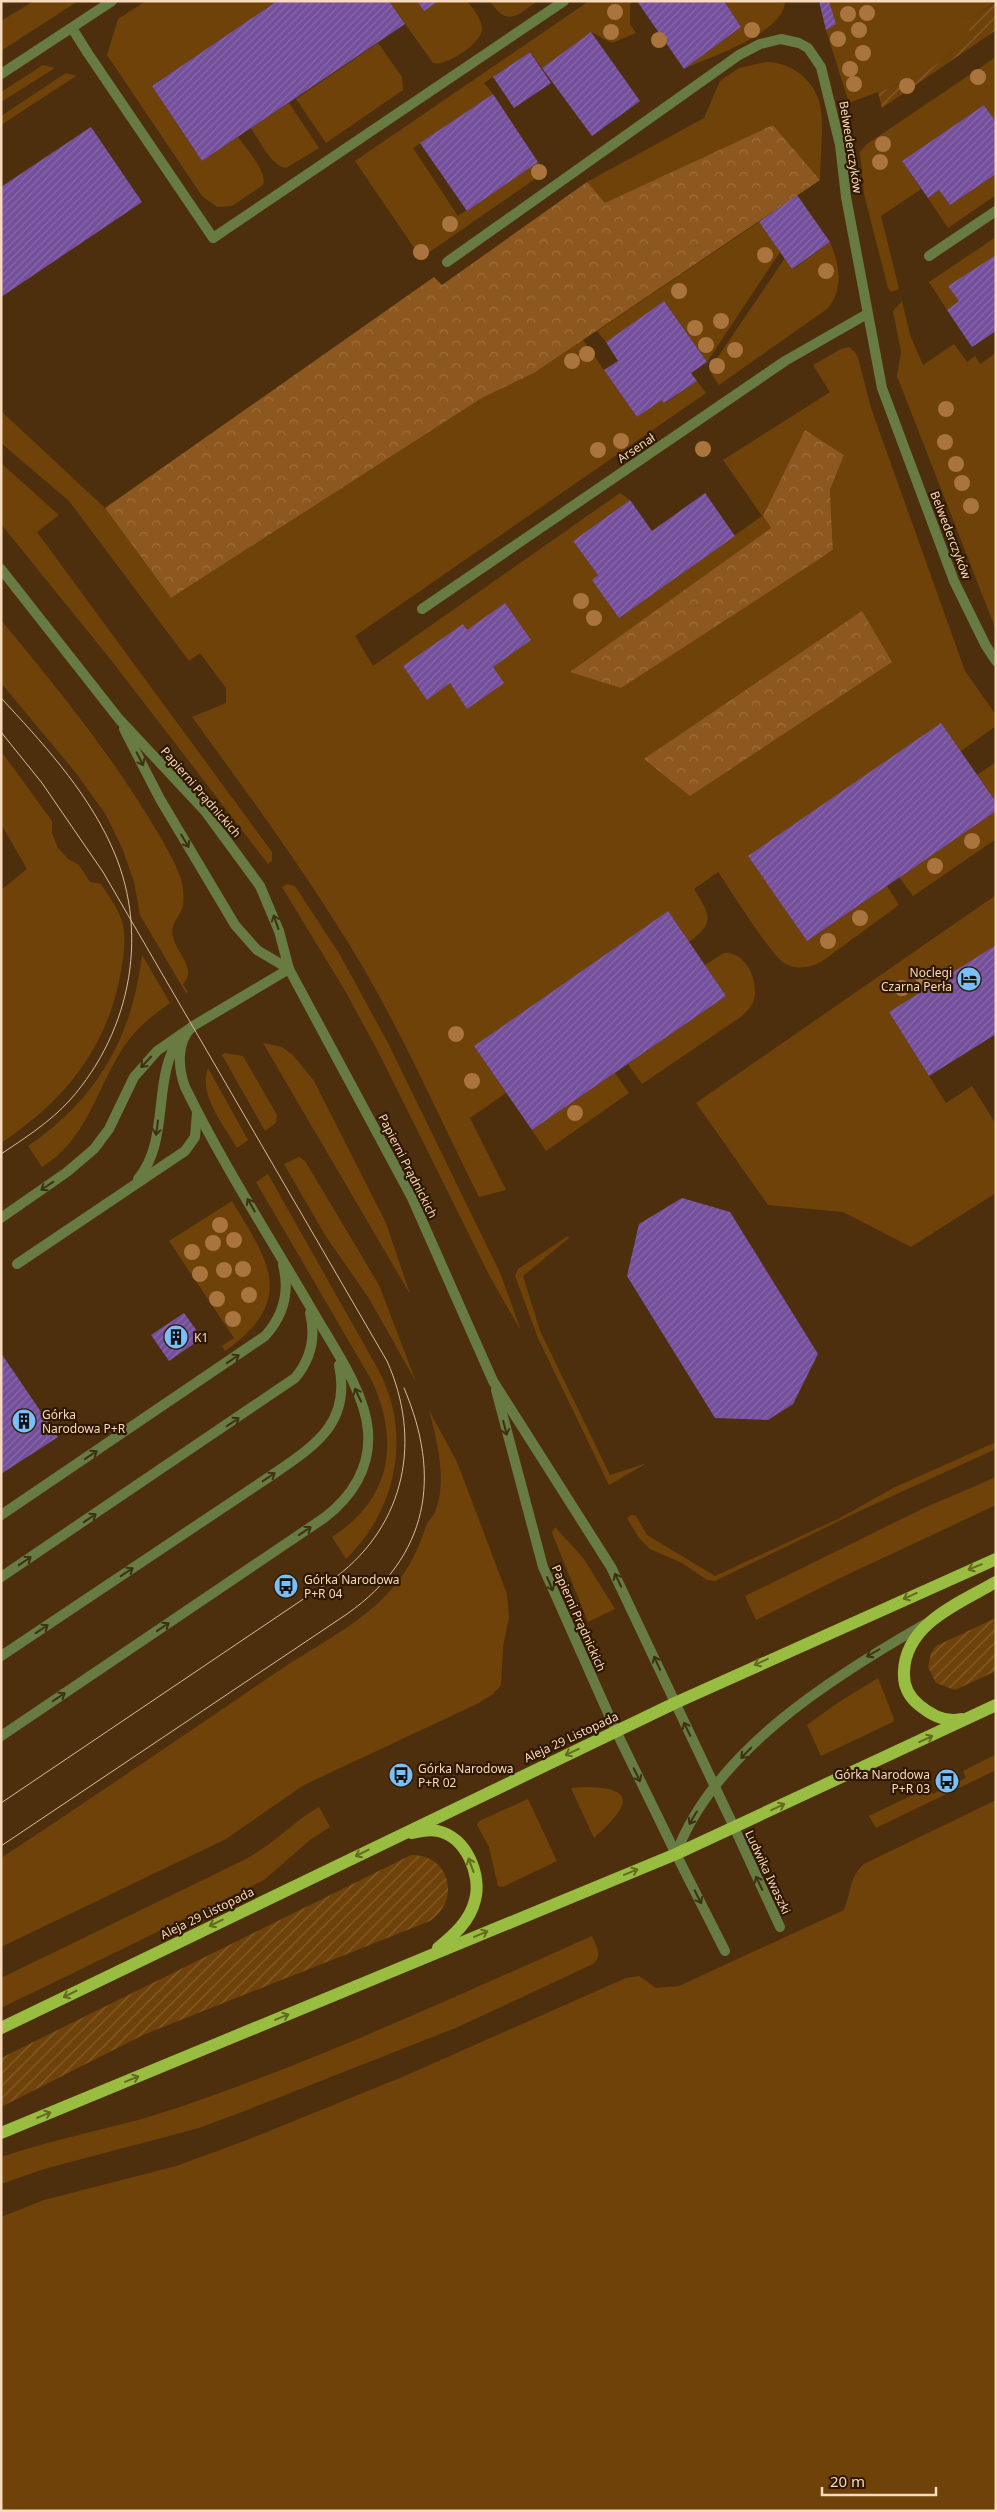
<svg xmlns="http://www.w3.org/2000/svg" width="997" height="2512" viewBox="0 0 997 2512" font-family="'Noto Sans',sans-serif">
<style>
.green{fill:#6f420a;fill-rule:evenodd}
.forest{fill:url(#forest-crowns)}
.garden{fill:url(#garden-furrows)}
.building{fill:url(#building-hatch)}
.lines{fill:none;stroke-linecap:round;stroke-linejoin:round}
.service{stroke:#687b43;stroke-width:10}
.minor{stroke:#687b43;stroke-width:10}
.primary{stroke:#98bd40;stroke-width:12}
.tram{stroke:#d8b99a;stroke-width:1}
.tree{fill:#a9743e}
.oneway{stroke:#3d3111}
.oneway2{stroke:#646a20}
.labels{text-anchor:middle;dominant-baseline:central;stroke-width:4.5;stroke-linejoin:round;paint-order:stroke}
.street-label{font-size:12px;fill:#fadabc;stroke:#2f1800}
.poi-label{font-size:12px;fill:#fadabc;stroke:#2f1800;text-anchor:start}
</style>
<defs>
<pattern id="forest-crowns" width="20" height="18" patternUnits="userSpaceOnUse" patternTransform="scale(1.25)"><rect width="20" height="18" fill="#8c581f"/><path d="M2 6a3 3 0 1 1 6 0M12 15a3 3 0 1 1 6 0" fill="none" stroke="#9d6f3e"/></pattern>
<pattern id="garden-furrows" width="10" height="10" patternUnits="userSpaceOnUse" patternTransform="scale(1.25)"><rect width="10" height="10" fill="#6f420a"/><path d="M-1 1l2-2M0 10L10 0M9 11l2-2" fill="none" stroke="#845d2c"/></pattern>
<pattern id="building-hatch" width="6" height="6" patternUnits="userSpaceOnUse" patternTransform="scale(1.25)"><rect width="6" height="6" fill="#744f9c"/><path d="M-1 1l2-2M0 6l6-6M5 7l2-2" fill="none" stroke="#8968a8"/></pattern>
</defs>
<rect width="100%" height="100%" fill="#4d2f0e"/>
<g class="green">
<polygon points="34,1 78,1 1,51 1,21"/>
<path d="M146 1H277L152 86 202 161 238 137C246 148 268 173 263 185L232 206 217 207 202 196 107 55 118 19Z"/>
<path d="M389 1H417L424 11 439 1H467C473 9 482 19 482 29 482 43 446 67 433 63Z"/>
<path d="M490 1H538C517 15 507 28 490 1Z"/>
<polygon points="589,1 634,1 630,4 630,24 636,33 612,43 591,32 542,68 530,52 484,83 493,94 413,148 458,216 538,162 545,172 421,258 355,161"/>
<path d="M724 1H785C785 33 709 57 684 69L741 27Z"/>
<polygon points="829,1 996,1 965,24 974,38 919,76 849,103 826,30 835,24"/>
<polygon points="378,43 402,77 403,90 326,143 296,99"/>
<polygon points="996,57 996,122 984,105 902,161 921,189 881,216 899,289 891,292 888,288 864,194 860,152 867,144"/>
<path d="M766 62C790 62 812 78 819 101 825 119 820 160 820 180L773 125 604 204 587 182 704 118 720 81 739 68Z"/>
<polygon points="43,65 55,68 1,102 1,92"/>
<polygon points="66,73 76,76 1,125 1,116"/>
<path d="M289 103 319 148 286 168C271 166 260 141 251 128Z"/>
<polygon points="996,174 996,195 948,228 928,198 939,190 950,205"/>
<polygon points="759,222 780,252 707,362 664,301 606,342 597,331"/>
<polygon points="996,237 996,255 949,286 959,301 947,310 929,282"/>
<path d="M830 242C840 265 844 290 827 309L719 385 709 370 785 258 793 269Z"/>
<polygon points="902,301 910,335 923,365 954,344 967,362 975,356 980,364 996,353 996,630 897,376 901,352 893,311"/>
<path d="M583 340 637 417 662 400 665 403 697 381 706 393 355 636 373 666 620 493 630 500 573 541 598 575 593 580 619 618 762 516 723 460 830 392 813 365 841 349 849 347 855 352 858 358 871 408 965 671 996 715V726L961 751 749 857 807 941 887 886 899 905 821 962C809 968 796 970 784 963 770 954 730 889 718 872L694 889C710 915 716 922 689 942L667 912 474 1046 506 1093 470 1118 506 1190 479 1197C440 1119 405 1039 361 964 310 878 251 798 192 717L226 703V688L200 653 189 661 69 501 1 443V411L105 508 171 598 482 398 534 373ZM806 431 844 455 830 490 833 551 571 672 771 528 763 516Z"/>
<polygon points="1,463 59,515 37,532 272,852 272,861 268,864 111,660 1,524"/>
<path d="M1 620C53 683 104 745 147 815 159 835 173 856 181 879 183 887 185 900 182 909 178 919 170 924 173 937 176 953 198 969 183 984L188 992 186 993 140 915 134 882 123 850 106 815 76 773 1 683Z"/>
<path d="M1 751 52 821V833L58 848 68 859 79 865 90 882 101 884C108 895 118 908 122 921 127 939 123 963 119 981 104 1053 61 1103 1 1143V890L27 869 1 824Z"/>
<polygon points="996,762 996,802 977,775"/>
<polygon points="996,811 996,839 913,896 899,877"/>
<polygon points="287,884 295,886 340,955 389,1045 501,1275 521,1331 490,1277 382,1059 347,994 282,887"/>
<polygon points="996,895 996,945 889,1012 946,1103 972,1086 996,1124 996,1193 911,1247 843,1212 768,1205 696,1103"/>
<path d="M724 953C746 951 759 981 754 1000 752 1006 747 1011 742 1016L642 1084 628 1064 726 996 705 965Z"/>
<path d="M142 955 170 1003C150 1017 134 1030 121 1051 95 1093 86 1140 42 1167L28 1146C97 1099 132 1038 142 955Z"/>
<polygon points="263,1043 282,1047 293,1055 314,1081 386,1223 410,1294"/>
<polygon points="225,1053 243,1056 277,1115 276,1123 265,1131 222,1055"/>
<path d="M208 1068 248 1140 237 1148C224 1125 198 1095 208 1068Z"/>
<polygon points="615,1073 629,1093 546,1151 532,1130"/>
<polygon points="299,1157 305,1161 379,1285 416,1382 370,1300 325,1235 284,1164"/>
<path d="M268 1174 379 1371C412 1435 397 1509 346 1559L332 1537C391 1499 400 1442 372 1381L256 1182Z"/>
<path d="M232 1201C269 1262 297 1300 225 1351L222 1346 234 1338 169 1241Z"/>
<polygon points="568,1236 569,1238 523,1276 540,1331 610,1475 647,1463 609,1485 538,1338 515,1276 518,1269"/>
<path d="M429 1410 457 1462 507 1594 509 1617 503 1647 501 1685 493 1694 479 1703 304 1785 226 1839 1 1947V1858C94 1797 185 1734 277 1672 319 1643 371 1620 402 1576 413 1560 420 1544 426 1526 428 1520 434 1516 436 1510 447 1479 437 1440 429 1410Z"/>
<polygon points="996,1442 996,1449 866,1508 715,1581 707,1580 682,1563 650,1549 639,1538 627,1518 631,1515 636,1516 647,1535 715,1576 840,1518 893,1488"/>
<polygon points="996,1477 996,1505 836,1580 756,1620 745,1596 924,1508"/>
<polygon points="555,1527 584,1559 615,1609 588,1622 552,1533"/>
<polygon points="878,1678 894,1719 893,1722 821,1756 807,1725 839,1702"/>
<polygon points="995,1755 996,1770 876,1828 869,1816 929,1787 933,1794 966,1778 963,1771"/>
<path d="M586 1787C645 1788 622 1812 594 1838L571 1788Z"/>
<polygon points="528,1799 557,1861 503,1887 498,1886 489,1847 477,1825 479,1821"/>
<path d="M996 1800V2511H1V2217L44 2200 176 2166 247 2140 407 2075 626 1978 639 1976 656 1988 679 1986 844 1910C851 1893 849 1877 864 1864Z"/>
<path d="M319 1807 330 1827 310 1840 264 1880 1 2008V1978L246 1859C272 1845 293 1822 319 1807Z"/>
<path d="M592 1936C596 1945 603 1956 593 1964L458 2027 242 2112 199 2128 44 2169 1 2184V2157C61 2136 124 2127 183 2106 323 2058 457 1996 592 1936Z"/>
</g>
<g class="forest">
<polygon points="773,125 820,180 534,373 482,398 171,598 105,508 434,277 442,285 587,182 605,203"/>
<polygon points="805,430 844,455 830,490 833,550 621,688 570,672 771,528 763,516"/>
<polygon points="862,611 892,662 690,796 644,759"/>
</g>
<g class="garden">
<polygon points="996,2 996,30 882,108 878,92 919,76 974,38 964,24"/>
<polygon points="996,1618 996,1671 955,1690 936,1683 928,1667 931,1653 936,1646"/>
<path d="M411 1855C449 1854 462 1899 430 1921L143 2035 1 2107V2058Z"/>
</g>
<g class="building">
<polygon points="277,1 389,1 405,24 202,161 152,86"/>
<polygon points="417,1 439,1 424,11"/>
<polygon points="637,1 724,1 741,27 684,69"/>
<polygon points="819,1 829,1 836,24 826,30"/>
<polygon points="591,32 640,101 592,136 542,68"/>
<polygon points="530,52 551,83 514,108 493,77"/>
<polygon points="493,94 538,162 467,211 420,143"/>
<polygon points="984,105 996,122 996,174 950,205 939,190 928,198 902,161"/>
<polygon points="91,127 142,202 1,297 1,187"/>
<polygon points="797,195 830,242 792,269 759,222"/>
<polygon points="996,255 996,331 972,347 947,310 959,301 948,286"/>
<polygon points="664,301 707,362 691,373 697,381 664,403 662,400 637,417 604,370 618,361 606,342"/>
<polygon points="705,493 735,536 619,618 592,580 598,575 573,541 630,500 652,531"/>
<polygon points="505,603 531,640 493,667 504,683 467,709 450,683 427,700 403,666 463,624 467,630"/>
<polygon points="941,723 996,802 996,811 807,941 748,856"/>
<polygon points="668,911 726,996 532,1130 474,1046"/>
<polygon points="996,945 996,1034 929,1076 889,1012"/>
<polygon points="682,1198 730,1212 818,1354 793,1404 768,1420 715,1418 627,1276 639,1224"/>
<polygon points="184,1313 202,1338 169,1361 151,1335"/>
<polygon points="1,1353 58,1437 1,1474"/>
</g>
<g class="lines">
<g class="service">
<polyline points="72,28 87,52"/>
<polyline points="929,256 996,211"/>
<path d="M138 1179C171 1139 151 1079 180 1037"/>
<polyline points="1,1218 67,1172 94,1149 109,1129 134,1077 157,1051 193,1026 289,969"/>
<polyline points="17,1264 185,1151 195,1137 197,1113"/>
<path d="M1 1515 265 1336C283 1316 290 1292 283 1265"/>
<path d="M1 1577 295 1378C311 1359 316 1337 310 1313"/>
<path d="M1 1656 275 1473C317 1444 351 1422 339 1365"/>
<path d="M1 1736 324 1518C352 1497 371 1467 368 1431 365 1392 334 1348 315 1315 271 1239 223 1165 185 1087 178 1068 176 1041 193 1026"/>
<polyline points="734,1827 780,1927"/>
<path d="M725 1951 676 1854C714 1751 834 1676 925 1624"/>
</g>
<g class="minor">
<polyline points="87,52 213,238 564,1"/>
<polyline points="1,74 112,1"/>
<polyline points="447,262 739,55 760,44 781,39 799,43 808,48 821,67 840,145 846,197 882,388 954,581 986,646 996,661"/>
<polyline points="1,569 119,719 205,811 260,886 279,931 289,969 412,1198 493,1381 611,1567 734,1827"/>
<polyline points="422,609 785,361 867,314"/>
<polyline points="124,729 160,799 235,925 257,950 289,969"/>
<polyline points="496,1390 543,1567 616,1731 676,1854"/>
</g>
<g class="primary">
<path d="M961 1719C945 1723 931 1715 919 1705 908 1696 903 1685 904 1671 906 1623 960 1603 996 1582"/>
<path d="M412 1833C420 1831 430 1829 438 1831 466 1837 482 1875 475 1900 470 1921 454 1935 438 1948"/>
<polyline points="1,2028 675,1703 996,1559"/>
<polyline points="1,2133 676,1854 996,1705"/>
</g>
<g class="tram">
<path d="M1 698C41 741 85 789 110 843 151 929 132 1030 70 1100 50 1122 25 1138 1 1154"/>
<path d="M1 732 42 783 103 872 387 1361C422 1439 406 1524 336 1577L1 1803"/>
<path d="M1 1846 347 1614C429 1556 442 1477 404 1388"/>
</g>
</g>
<g class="tree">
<circle cx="615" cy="12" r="8"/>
<circle cx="867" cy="13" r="8"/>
<circle cx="848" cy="14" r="8"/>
<circle cx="752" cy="30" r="8"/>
<circle cx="859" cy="30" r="8"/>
<circle cx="611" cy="32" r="8"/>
<circle cx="838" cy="39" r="8"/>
<circle cx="659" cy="40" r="8"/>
<circle cx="863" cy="53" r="8"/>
<circle cx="850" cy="69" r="8"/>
<circle cx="978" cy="77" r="8"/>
<circle cx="854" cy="84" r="8"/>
<circle cx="907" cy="86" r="8"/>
<circle cx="883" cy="144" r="8"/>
<circle cx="880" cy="162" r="8"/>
<circle cx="539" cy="172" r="8"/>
<circle cx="450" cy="224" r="8"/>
<circle cx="421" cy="252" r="8"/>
<circle cx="765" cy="255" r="8"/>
<circle cx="826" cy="271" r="8"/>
<circle cx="679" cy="291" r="8"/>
<circle cx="721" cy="321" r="8"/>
<circle cx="695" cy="328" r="8"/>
<circle cx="706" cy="345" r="8"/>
<circle cx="735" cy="350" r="8"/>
<circle cx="587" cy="354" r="8"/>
<circle cx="572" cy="361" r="8"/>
<circle cx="717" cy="366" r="8"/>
<circle cx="946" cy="409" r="8"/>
<circle cx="621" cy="441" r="8"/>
<circle cx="945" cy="442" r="8"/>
<circle cx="703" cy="449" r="8"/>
<circle cx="598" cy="450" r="8"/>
<circle cx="956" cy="464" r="8"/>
<circle cx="962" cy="483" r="8"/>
<circle cx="971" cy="506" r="8"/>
<circle cx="581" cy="601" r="8"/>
<circle cx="594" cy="618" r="8"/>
<circle cx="972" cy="841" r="8"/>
<circle cx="935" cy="866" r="8"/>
<circle cx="860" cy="918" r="8"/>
<circle cx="828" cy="941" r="8"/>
<circle cx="923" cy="977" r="8"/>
<circle cx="902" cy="988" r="8"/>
<circle cx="456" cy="1034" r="8"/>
<circle cx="472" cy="1081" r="8"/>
<circle cx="575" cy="1113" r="8"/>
<circle cx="220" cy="1225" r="8"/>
<circle cx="234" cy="1240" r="8"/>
<circle cx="213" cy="1243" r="8"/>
<circle cx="192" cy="1252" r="8"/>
<circle cx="243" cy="1269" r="8"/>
<circle cx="224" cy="1270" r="8"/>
<circle cx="200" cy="1274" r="8"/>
<circle cx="249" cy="1295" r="8"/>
<circle cx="217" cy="1299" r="8"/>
<circle cx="233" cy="1319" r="8"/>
</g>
<defs><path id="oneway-shaft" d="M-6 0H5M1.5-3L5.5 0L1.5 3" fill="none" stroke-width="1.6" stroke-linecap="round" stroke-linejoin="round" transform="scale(1.25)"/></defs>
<g class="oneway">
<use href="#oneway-shaft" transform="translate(140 759) rotate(63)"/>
<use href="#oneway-shaft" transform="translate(185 841) rotate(59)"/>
<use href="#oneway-shaft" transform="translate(276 922) rotate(-109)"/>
<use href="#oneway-shaft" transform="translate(146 1062) rotate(133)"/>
<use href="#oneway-shaft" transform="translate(157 1128) rotate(98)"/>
<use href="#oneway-shaft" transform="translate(47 1186) rotate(146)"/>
<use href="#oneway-shaft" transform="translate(251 1205) rotate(-120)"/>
<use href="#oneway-shaft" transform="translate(233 1359) rotate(-34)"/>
<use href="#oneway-shaft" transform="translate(358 1395) rotate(-115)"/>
<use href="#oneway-shaft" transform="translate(233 1422) rotate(-34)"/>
<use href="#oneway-shaft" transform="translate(505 1428) rotate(76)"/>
<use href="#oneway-shaft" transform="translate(91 1455) rotate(-34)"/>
<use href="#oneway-shaft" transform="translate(269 1477) rotate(-34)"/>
<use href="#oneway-shaft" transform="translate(90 1518) rotate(-34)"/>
<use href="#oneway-shaft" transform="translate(305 1531) rotate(-34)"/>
<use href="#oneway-shaft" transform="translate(25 1561) rotate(-34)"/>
<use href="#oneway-shaft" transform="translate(127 1572) rotate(-34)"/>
<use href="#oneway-shaft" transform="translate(618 1580) rotate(-116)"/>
<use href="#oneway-shaft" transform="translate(550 1584) rotate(67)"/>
<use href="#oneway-shaft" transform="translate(163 1627) rotate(-34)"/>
<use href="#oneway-shaft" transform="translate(42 1629) rotate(-34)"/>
<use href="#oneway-shaft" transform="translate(873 1653) rotate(150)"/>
<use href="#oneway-shaft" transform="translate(657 1663) rotate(-114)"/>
<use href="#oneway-shaft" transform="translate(59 1697) rotate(-34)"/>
<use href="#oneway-shaft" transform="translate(687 1729) rotate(-116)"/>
<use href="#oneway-shaft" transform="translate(746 1753) rotate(134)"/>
<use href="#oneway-shaft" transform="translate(637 1775) rotate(64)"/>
<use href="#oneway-shaft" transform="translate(693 1818) rotate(121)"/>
<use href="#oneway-shaft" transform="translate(759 1883) rotate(-115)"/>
<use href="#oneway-shaft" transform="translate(698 1897) rotate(63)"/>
</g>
<g class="oneway2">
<use href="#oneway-shaft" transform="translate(975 1567) rotate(158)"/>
<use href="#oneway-shaft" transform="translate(910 1596) rotate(156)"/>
<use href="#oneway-shaft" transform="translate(761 1662) rotate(156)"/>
<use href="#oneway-shaft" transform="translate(926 1739) rotate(-25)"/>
<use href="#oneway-shaft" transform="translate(572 1752) rotate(155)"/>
<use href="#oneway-shaft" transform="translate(778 1807) rotate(-25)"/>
<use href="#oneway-shaft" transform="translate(362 1853) rotate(154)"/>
<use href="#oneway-shaft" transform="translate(471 1865) rotate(-110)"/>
<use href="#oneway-shaft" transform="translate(631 1872) rotate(-22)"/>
<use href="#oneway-shaft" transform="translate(216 1923) rotate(154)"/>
<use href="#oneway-shaft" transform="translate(481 1934) rotate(-23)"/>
<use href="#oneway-shaft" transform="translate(70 1994) rotate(154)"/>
<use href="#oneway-shaft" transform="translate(282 2017) rotate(-22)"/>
<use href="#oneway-shaft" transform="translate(132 2079) rotate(-22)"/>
<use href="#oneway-shaft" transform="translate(44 2115) rotate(-22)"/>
</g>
<defs>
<symbol id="hotel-disc" viewBox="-11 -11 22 22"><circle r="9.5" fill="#79bff8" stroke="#2f1800"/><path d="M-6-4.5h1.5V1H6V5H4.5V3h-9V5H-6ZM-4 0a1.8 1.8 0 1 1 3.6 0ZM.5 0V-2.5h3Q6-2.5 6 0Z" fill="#111"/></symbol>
<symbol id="building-disc" viewBox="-11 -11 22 22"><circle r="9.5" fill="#79bff8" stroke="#2f1800"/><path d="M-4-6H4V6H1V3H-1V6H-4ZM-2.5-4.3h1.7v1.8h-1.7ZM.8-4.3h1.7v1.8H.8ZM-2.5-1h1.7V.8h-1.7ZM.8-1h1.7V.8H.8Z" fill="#111"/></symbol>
<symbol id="bus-disc" viewBox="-11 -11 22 22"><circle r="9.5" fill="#79bff8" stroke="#2f1800"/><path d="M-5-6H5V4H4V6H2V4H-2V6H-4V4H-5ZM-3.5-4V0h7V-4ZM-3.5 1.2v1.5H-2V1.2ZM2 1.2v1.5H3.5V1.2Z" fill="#111"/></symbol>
</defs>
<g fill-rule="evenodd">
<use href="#hotel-disc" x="955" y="965" width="28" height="28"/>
<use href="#building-disc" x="162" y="1323" width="28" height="28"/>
<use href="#building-disc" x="10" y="1407" width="28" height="28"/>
<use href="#bus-disc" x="272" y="1572" width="28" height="28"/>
<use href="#bus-disc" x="387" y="1761" width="28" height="28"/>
<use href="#bus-disc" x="933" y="1767" width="28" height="28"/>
</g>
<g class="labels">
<g class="street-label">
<text transform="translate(851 147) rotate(81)">Belwederczyków</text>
<text transform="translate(636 448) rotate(-34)">Arsenał</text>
<text transform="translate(951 535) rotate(69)">Belwederczyków</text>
<text transform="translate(201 792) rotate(49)">Papierni Prądnickich</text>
<text transform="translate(408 1166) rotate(63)">Papierni Prądnickich</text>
<text transform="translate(579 1618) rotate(66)">Papierni Prądnickich</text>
<text transform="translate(571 1737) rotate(-25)">Aleja 29 Listopada</text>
<text transform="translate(768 1872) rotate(65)">Ludwika Iwaszki</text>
<text transform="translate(207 1913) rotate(-26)">Aleja 29 Listopada</text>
</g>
<g class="poi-label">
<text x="952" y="972" text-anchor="end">Noclegi<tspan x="952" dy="14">Czarna Perła</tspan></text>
<text x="194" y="1337">K1</text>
<text x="42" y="1414">Górka<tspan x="42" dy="14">Narodowa P+R</tspan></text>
<text x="304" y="1579">Górka Narodowa<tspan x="304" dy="14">P+R 04</tspan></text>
<text x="418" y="1768">Górka Narodowa<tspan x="418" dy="14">P+R 02</tspan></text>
<text x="930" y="1774" text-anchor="end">Górka Narodowa<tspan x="930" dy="14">P+R 03</tspan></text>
</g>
</g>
<rect width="997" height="2512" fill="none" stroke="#fadabc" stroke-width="5"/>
<path d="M822 2487v8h114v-8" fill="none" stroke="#fadabc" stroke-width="2.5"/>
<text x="830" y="2487" font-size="15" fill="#fadabc" stroke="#2f1800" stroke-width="4" paint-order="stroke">20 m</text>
</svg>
